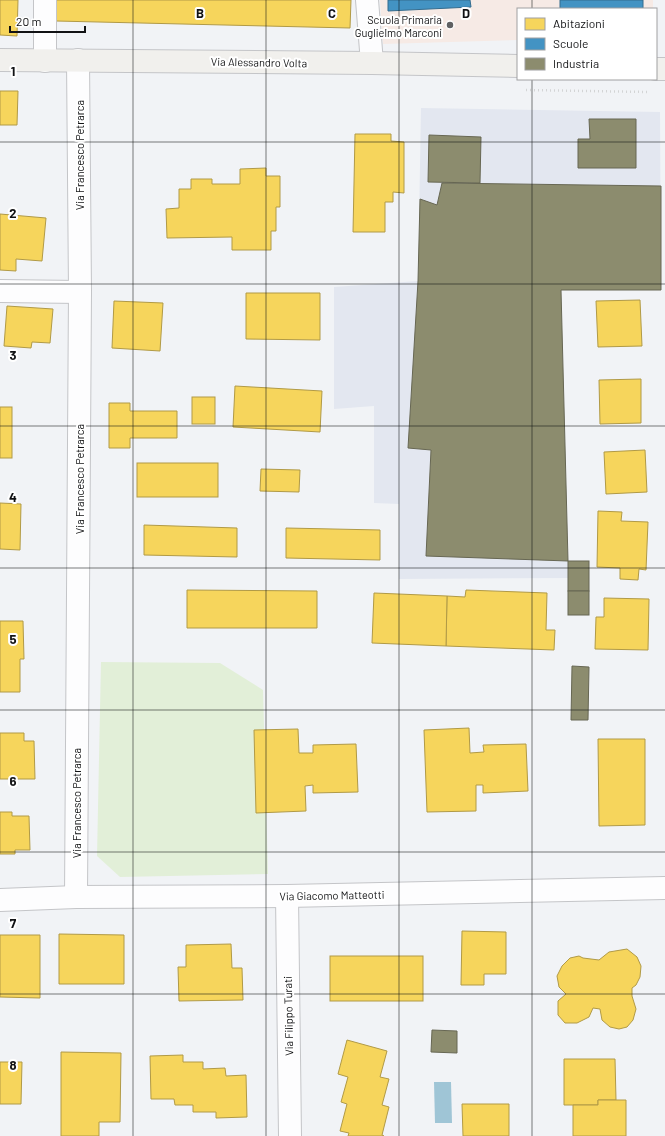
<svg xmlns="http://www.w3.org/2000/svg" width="665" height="1136" viewBox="0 0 665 1136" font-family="Barlow,sans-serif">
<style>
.built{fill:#e3e7f0}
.education{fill:#f6eae5}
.green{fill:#e2efd8}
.water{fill:#9fc5d6}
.homes{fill:#f6d55c;stroke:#b19a46}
.schools{fill:#4393c3;stroke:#346c8e}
.industry{fill:#8c8c6e;stroke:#676753}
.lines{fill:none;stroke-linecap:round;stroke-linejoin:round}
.street-casing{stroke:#c4c5c8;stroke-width:24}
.secondary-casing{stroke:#c4c5c8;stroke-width:24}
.path{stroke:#d3d4d5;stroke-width:2.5;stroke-dasharray:1 3;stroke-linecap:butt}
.street{stroke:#fdfdfe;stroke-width:22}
.secondary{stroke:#f1f0ed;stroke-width:22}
.grid{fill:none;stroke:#111214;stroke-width:1;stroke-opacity:0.55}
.poi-dot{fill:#5f6163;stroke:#fff;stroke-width:1.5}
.labels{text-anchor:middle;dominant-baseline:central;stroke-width:4;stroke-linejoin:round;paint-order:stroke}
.poi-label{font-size:11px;fill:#111214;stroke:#fff;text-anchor:end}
.street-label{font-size:11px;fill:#111214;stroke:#fff}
.grid-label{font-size:13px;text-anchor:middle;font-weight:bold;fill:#111214;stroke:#fff;stroke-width:4;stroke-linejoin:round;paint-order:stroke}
</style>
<rect width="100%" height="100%" fill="#f1f3f6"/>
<polygon class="built" points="421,108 660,112 661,290 561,290 568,561 568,578 399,579 399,504 374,503 374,406 334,409 334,287 418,281"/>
<polygon class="education" points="380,0 653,0 653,9 518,9 518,40 383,44"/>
<polygon class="green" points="101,662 220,663 263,690 268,874 120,877 97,856"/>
<polygon class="water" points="434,1082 451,1082 452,1123 435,1123"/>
<g class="homes">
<polygon points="0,0 18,0 17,36 0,35"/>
<polygon points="56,0 351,0 350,28 56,21"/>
<polygon points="0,91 18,91 17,125 0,125"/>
<polygon points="355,134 391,134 391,141 404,142 404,193 393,192 393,202 385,202 385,232 353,232"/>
<polygon points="266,168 266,176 280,176 280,207 276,207 276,231 271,231 271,250 232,250 232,237 167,238 166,209 179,208 179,189 191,189 191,179 212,179 212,184 240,184 240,169"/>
<polygon points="0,214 46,218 42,261 16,259 16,271 0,270"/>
<polygon points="246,293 320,293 320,340 246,339"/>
<polygon points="640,300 642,346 598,347 596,301"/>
<polygon points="114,301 163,303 160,351 112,348"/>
<polygon points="7,306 53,309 50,343 32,342 31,348 4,346"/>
<polygon points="641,379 641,423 600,424 599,380"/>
<polygon points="235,386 322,391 320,432 233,427"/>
<rect x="192" y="397" width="23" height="27"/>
<polygon points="109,403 130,403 130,411 177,411 177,438 130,438 130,448 109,448"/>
<rect x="0" y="407" width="12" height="51"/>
<polygon points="645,450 647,492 606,494 604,452"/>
<rect x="137" y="463" width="81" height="34"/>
<polygon points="261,469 300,470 299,492 260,491"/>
<polygon points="0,503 21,504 20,550 0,549"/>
<polygon points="598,511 622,512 621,521 648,522 646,570 639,569 638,580 620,579 620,568 597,567"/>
<polygon points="144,525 237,528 237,557 144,555"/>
<polygon points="286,528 380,530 380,560 286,558"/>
<polygon points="187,590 317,591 317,628 187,628"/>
<polygon points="466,590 547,593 546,630 555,630 554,650 446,646 447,596 465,597"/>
<polygon points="374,593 447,596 446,646 372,643"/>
<polygon points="604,598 649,599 648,650 595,649 596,617 604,617"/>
<polygon points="0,621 23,621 24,659 20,659 20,692 0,692"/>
<polygon points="469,728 470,753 484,752 483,745 526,744 528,791 483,793 483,785 476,785 476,811 427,812 424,730"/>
<polygon points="298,729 299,753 313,753 313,745 356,744 358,792 313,793 313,785 305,786 306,811 256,813 254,730"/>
<polygon points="0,733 24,733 24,741 34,741 35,779 0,779"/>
<polygon points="598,739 645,739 645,825 599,826"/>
<polygon points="0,812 12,812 12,816 29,816 30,850 15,850 15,854 0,854"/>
<polygon points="462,931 506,932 506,974 484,974 484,985 461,985"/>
<polygon points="59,934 124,935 124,984 59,984"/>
<polygon points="0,935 40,935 40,998 0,997"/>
<polygon points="231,944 232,968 242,968 243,1000 179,1001 178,967 186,967 186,945"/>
<polygon points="627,949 637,957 641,966 640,977 636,985 632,988 632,996 636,1009 633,1020 627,1027 619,1029 610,1027 602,1020 600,1009 593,1008 589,1017 577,1023 565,1023 558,1015 558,1001 566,994 559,987 557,976 562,966 570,958 579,956 583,958 599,960 609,952"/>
<rect x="330" y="956" width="93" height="45"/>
<polygon points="347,1040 387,1051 380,1077 389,1079 382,1105 389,1107 382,1135 384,1136 348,1136 349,1133 340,1131 347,1104 341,1102 348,1077 338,1074"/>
<polygon points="61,1052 121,1053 120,1122 99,1122 99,1136 61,1136"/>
<polygon points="183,1055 183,1062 203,1062 203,1069 225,1068 226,1076 246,1075 247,1117 216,1118 216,1112 193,1112 193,1105 175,1105 174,1099 151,1099 150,1056"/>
<polygon points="564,1059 615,1059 616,1100 598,1100 598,1105 564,1105"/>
<polygon points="0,1062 22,1062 21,1104 0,1104"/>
<polygon points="598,1100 626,1100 626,1136 573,1136 573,1105 598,1105"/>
<polygon points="462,1104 509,1104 509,1136 463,1136"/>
</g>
<g class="schools">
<polygon points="388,0 470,0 471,7 388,11"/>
<rect x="560" y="0" width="83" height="9"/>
</g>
<g class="industry">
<polygon points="589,119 636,119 636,168 578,168 578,139 590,139"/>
<polygon points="429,135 481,137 480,183 428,182"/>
<polygon points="442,183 661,186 661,290 561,290 568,561 426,556 431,450 408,448 418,281 420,199 437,205"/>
<rect x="568" y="561" width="21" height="30"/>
<rect x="568" y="591" width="21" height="24"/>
<polygon points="572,666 589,667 588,720 571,720"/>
<polygon points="432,1030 457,1031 457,1053 431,1052"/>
</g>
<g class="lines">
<defs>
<g id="street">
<polyline points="367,0 372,63"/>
<polyline points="45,61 45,0"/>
<polyline points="0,291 80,292"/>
<polyline points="287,896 290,1136"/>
<polyline points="76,897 80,292 78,60"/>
<polyline points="0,900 76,897 287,896 665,888"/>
</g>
<g id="secondary">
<polyline points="0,60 372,63 518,66"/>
<polyline points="656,69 665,69"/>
</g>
</defs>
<use href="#street" class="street-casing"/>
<use href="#secondary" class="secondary-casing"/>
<polyline class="path" points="526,90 647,92"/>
<use href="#street" class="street"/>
<use href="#secondary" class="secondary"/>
</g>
<path class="grid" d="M133 0V1136M266 0V1136M399 0V1136M532 0V9M532 79V1136M0 142H665M0 284H665M0 426H665M0 568H665M0 710H665M0 852H665M0 994H665"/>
<circle class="poi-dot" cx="450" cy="25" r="4"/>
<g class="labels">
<g class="poi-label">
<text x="442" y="19">Scuola Primaria<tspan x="442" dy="13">Guglielmo Marconi</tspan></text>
</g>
<g class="street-label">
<text transform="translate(259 62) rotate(1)">Via Alessandro Volta</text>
<text transform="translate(79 155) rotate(-90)">Via Francesco Petrarca</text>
<text transform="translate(79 479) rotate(-90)">Via Francesco Petrarca</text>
<text transform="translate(76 803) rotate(-90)">Via Francesco Petrarca</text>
<text transform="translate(332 895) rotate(-1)">Via Giacomo Matteotti</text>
<text transform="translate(288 1016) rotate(-91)">Via Filippo Turati</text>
</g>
</g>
<g class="grid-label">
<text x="200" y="18">B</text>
<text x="332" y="18">C</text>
<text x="466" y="18">D</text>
<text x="13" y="76">1</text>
<text x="13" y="218">2</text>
<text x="13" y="360">3</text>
<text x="13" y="502">4</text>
<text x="13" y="644">5</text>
<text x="13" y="786">6</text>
<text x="13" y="928">7</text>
<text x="13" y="1070">8</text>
</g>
<rect x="517" y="8" width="140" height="72" fill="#ffffff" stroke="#a0a0a1"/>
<rect x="525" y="18" width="20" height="12" fill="#f6d55c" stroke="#a0a0a1"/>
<text x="553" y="28" font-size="12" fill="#111214">Abitazioni</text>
<rect x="525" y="38" width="20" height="12" fill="#4393c3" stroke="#a0a0a1"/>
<text x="553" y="48" font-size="12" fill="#111214">Scuole</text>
<rect x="525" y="58" width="20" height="12" fill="#8c8c6e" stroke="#a0a0a1"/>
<text x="553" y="68" font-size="12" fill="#111214">Industria</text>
<path d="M10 26v6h75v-6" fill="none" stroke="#111214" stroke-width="2"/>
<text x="16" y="26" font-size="12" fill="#111214" stroke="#ffffff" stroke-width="3" paint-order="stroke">20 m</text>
</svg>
